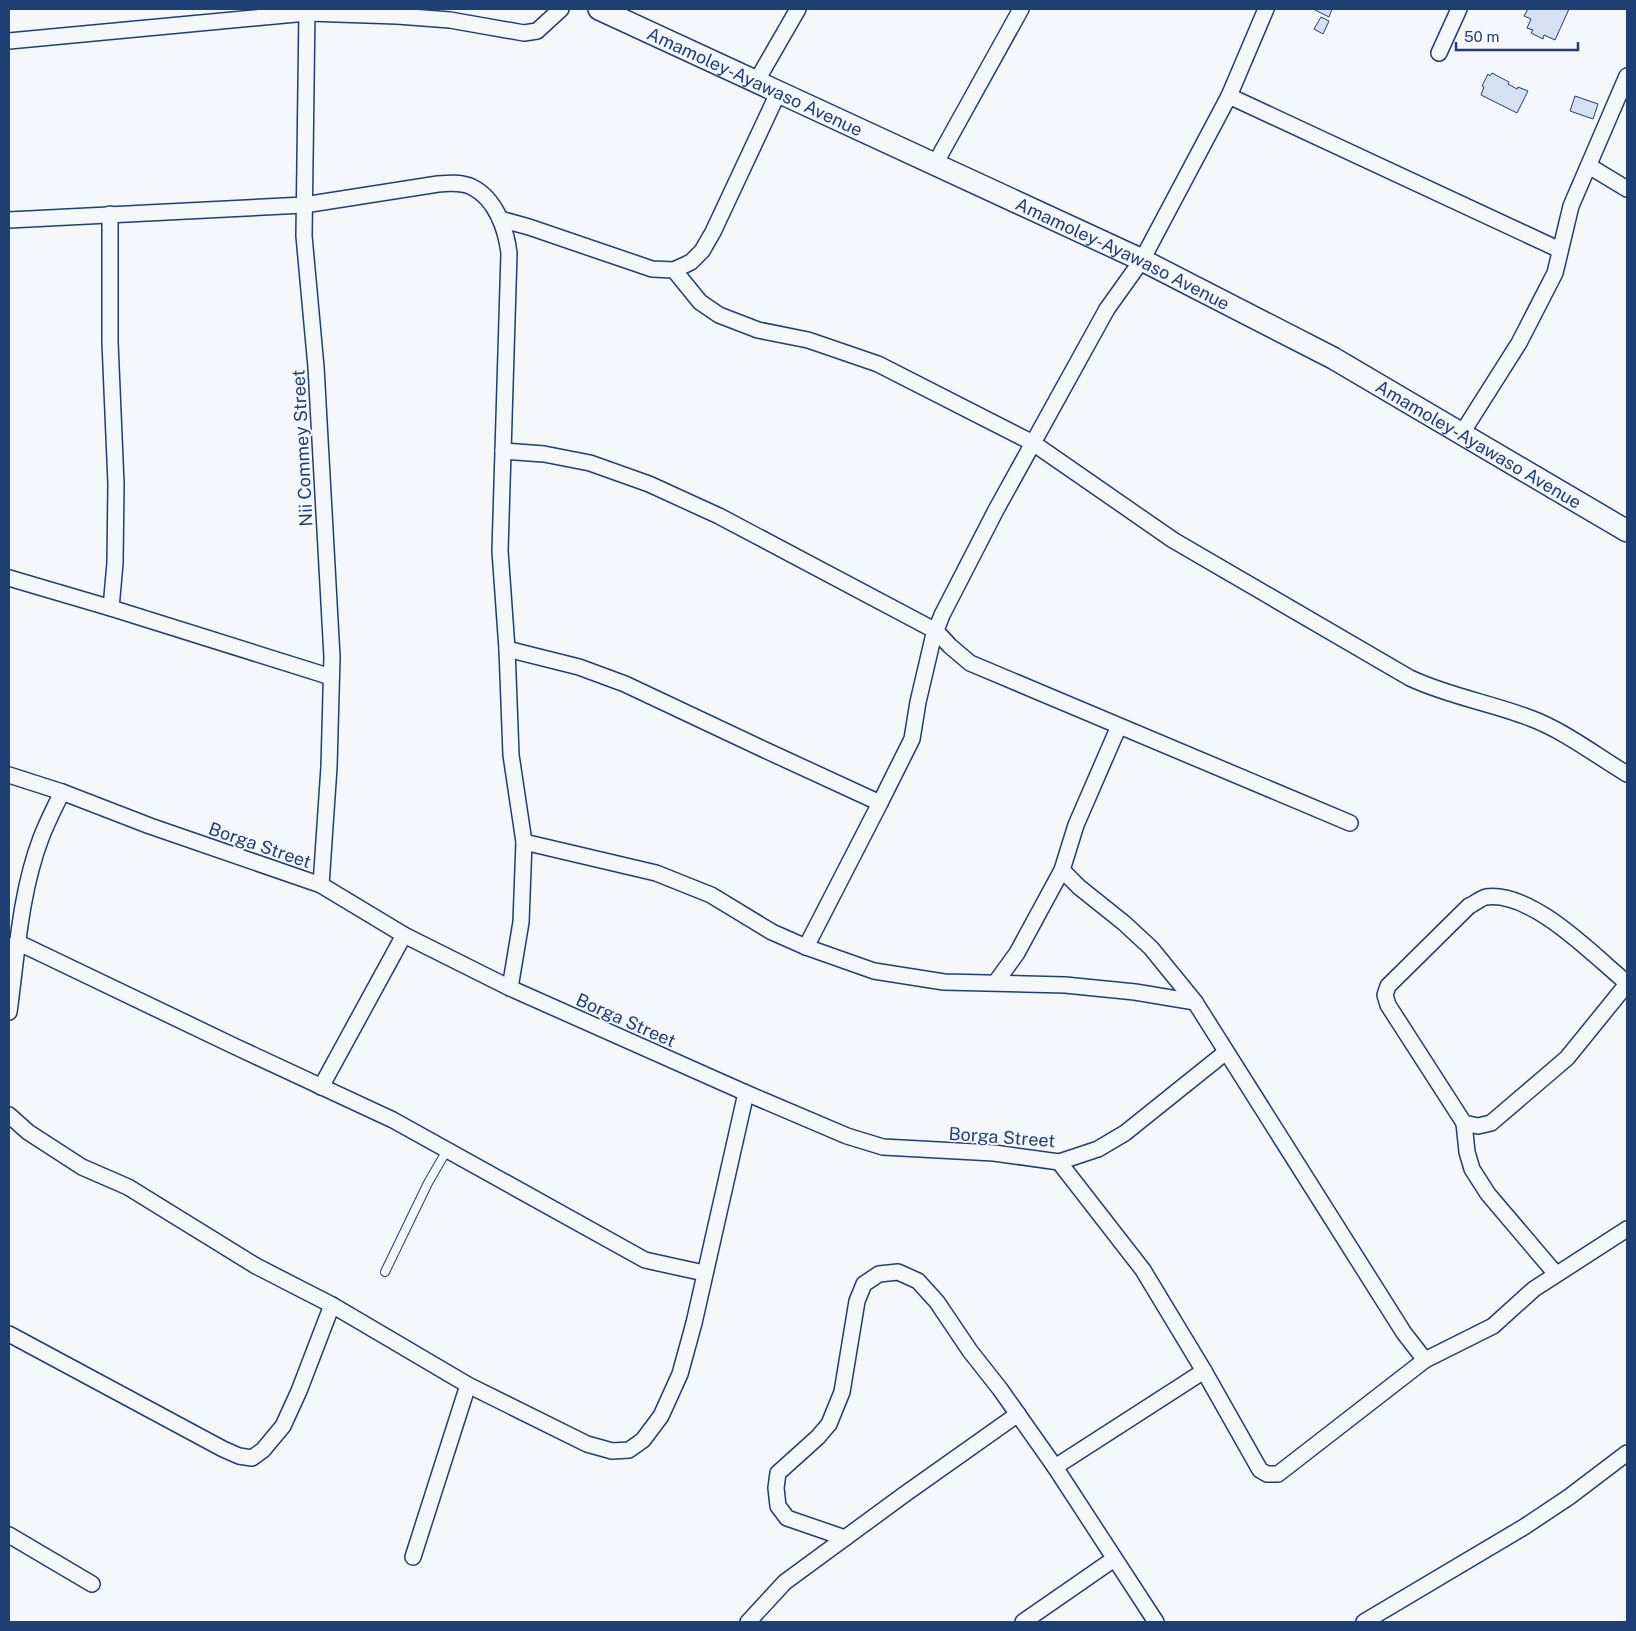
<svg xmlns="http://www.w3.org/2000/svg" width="1636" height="1631" viewBox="0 0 1636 1631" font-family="'Public Sans',sans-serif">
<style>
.building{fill:#d5e0f0;stroke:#1d3f73}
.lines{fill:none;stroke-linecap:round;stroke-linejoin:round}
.lane-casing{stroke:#1d3f73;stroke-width:10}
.street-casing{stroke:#1d3f73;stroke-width:18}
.secondary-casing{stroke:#1d3f73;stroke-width:24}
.lane{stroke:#f4f7fb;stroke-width:8}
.street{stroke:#f4f7fb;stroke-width:15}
.secondary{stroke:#f4f7fb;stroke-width:21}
.labels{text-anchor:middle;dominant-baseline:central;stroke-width:4;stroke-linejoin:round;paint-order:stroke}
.street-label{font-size:18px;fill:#1d3f73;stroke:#f4f7fb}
</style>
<rect width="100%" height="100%" fill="#f4f7fb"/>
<g class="building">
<polygon points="1313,9 1332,9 1329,17"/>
<polygon points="1528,9 1569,9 1555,40 1544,35 1543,39 1531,33 1533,30 1527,28 1531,19 1524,16"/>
<polygon points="1321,17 1329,21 1323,34 1314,29"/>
<polygon points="1492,73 1509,82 1508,84 1517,89 1518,87 1528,91 1517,113 1481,95 1484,87 1482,86 1488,74 1490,76"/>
<polygon points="1575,96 1598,104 1593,119 1570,111"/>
</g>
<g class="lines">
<defs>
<polyline id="lane" points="385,1272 428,1183 447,1150"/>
<g id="street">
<polyline points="307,9 304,236 316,367 332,657 329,767 321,885"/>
<polyline points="9,41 307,13 397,16 450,20 524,33 537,31 561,9"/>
<polyline points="1439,53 1459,9"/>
<polyline points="756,82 798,9"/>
<polyline points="1229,96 1560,250"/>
<polyline points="935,164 1021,9"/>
<polyline points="1589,166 1627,189"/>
<polyline points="110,214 110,342 116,484 115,563 111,608"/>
<polyline points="500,219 529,227 652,269 674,270 691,262 702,251 713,232 778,93"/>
<path d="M9 220 304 205 438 184C449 183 462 182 472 187 496 199 506 229 509 253L500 551 507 649 511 755 524 842 521 922 510 988"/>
<path d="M674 270 700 302 719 315 758 330 808 340 878 364 1033 443 1173 540 1410 678C1448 696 1491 703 1530 718 1563 730 1597 756 1627 774"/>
<polyline points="1462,433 1519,343 1555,273 1571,206 1627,76"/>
<polyline points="503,451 544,454 590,463 649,484 719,516 936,631 950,646 970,663 1350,823"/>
<polyline points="9,578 111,608 331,677"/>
<polyline points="507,649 579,667 625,684 765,750 880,803 912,739 918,702 933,638 942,615 996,510 1107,309 1142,260 1229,96 1266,9"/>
<polyline points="9,775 62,792 150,826 321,885 404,935 510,988 746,1093 847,1136 883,1147 994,1153 1059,1162 1098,1149 1125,1133 1226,1052"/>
<polyline points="524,842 656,873 711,895 772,932 806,947 874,971 944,982 1065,985 1135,992 1195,1002"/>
<polyline points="1062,870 1079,887 1124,923 1151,948 1195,1002 1404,1333 1425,1360 1493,1326 1534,1289 1627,1229"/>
<polyline points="17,942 234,1046 393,1120 645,1260 704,1273"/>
<polyline points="806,947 880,803"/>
<polyline points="996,982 1017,953 1062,870 1076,825 1119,726"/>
<path d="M1627 983C1593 955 1533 891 1486 897 1481 898 1474 904 1469 906L1388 986 1385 995 1388 1005 1464 1123 1478 1126 1491 1123 1567 1058 1627 984"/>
<path d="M9 1012C17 954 20 893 41 838 47 822 55 807 62 792"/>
<polyline points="321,1087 404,935"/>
<polyline points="9,1115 28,1132 82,1167 128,1187 256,1266 332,1305 468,1385 587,1444 612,1451 629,1450 643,1440 661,1416 680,1374 694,1323 746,1093"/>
<polyline points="1464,1123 1467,1152 1472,1169 1488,1194 1556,1274"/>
<polyline points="1059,1162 1143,1270 1204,1371 1260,1470 1267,1474 1278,1474 1425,1360"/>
<polyline points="9,1334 223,1449 239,1456 252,1458 263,1450 283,1426 299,1391 332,1305"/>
<polyline points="1055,1467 1204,1371"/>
<polyline points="9,1535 92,1584"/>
<polyline points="845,1538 787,1518 778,1506 776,1488 778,1473 818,1437 829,1424 842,1392 857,1301 864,1284 879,1274 898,1272 918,1281 937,1302 970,1351 1000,1389 1055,1467 1156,1622"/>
<polyline points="413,1557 468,1385"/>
<polyline points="748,1622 785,1582 905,1494 1018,1414"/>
<polyline points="1023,1622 1114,1559"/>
<polyline points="1364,1622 1524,1527 1569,1497 1627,1453"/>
</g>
<g id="secondary">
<path id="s1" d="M599 9 1142 260 1333 358 1627 531"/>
</g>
</defs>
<use href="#lane" class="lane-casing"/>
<use href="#street" class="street-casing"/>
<use href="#secondary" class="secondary-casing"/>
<use href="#lane" class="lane"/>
<use href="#street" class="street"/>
<use href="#secondary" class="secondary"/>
</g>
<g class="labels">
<g class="street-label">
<text stroke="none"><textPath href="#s1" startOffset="172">Amamoley-Ayawaso Avenue</textPath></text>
<text stroke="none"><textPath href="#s1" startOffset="578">Amamoley-Ayawaso Avenue</textPath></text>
<text stroke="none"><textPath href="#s1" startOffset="982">Amamoley-Ayawaso Avenue</textPath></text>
<text transform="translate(302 448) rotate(-93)">Nii Commey Street</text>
<text transform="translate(260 845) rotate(19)">Borga Street</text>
<text transform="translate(626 1020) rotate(24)">Borga Street</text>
<text transform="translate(1002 1137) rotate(4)">Borga Street</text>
</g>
</g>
<rect width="1636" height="1631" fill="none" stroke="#1d3f73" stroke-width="20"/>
<path d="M1456 42v8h122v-8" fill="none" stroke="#1d3f73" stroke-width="2.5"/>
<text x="1464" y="42" font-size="15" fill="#1d3f73" stroke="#f4f7fb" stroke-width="4" paint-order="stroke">50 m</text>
</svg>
